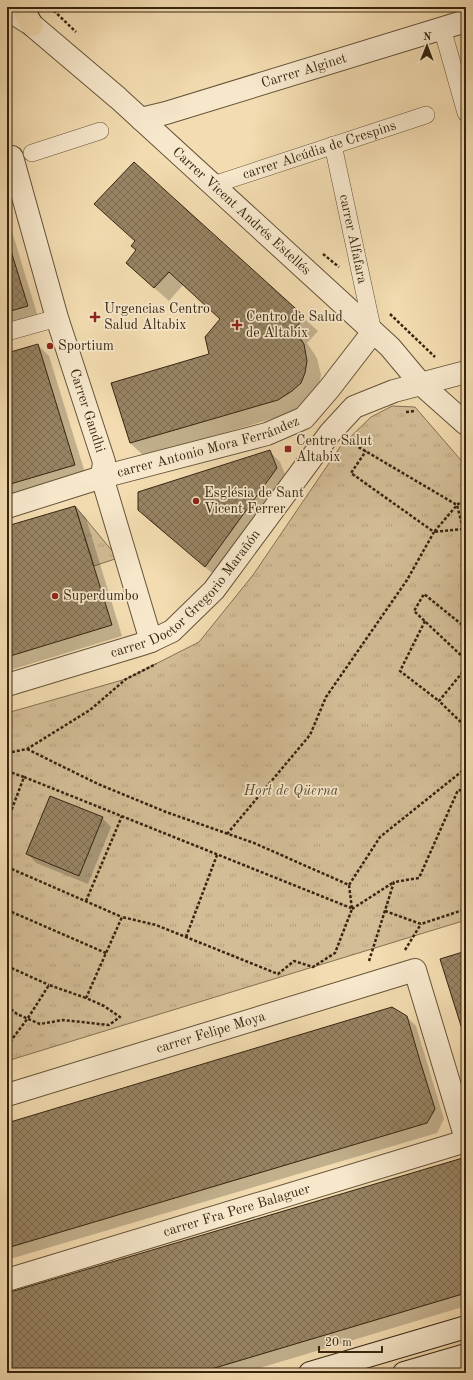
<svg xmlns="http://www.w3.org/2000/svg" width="473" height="1380" viewBox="0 0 473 1380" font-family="'Old Standard TT',serif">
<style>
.park{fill:url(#park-tufts);stroke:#847153}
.shadow{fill:#0003}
.building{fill:url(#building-cross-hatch);stroke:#362510}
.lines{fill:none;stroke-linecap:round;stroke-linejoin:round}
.pedestrian-casing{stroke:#655338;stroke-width:18}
.minor-casing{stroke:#655338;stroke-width:24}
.secondary-casing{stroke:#362510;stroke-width:24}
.trunk-casing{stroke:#362510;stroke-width:24}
.path{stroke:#362510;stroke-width:2.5;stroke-dasharray:3 2;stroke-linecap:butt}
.pedestrian{stroke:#f7e8cc;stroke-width:17}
.minor{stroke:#f7e8cc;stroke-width:22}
.secondary{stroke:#f7e8cc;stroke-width:22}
.trunk{stroke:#f3dcb1;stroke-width:22}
.poi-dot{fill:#8f2418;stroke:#f7e8cc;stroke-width:1.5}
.labels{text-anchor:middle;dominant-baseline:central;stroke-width:3.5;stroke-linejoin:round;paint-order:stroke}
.street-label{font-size:14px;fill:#362510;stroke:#f7e8cc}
.poi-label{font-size:14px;fill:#362510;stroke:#f7e8cc;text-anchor:start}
.park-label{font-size:14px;font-style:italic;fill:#5d4b32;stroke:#f7e8cc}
</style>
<defs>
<pattern id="park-tufts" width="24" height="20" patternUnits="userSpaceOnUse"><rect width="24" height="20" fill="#d3bd96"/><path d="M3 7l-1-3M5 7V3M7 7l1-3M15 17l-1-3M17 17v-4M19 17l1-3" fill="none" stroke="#b6a280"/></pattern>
<pattern id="building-cross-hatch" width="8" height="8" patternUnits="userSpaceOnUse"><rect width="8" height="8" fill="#988464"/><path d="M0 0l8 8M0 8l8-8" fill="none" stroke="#7d6c51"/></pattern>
</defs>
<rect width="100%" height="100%" fill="#f3dcb1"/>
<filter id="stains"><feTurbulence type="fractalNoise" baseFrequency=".005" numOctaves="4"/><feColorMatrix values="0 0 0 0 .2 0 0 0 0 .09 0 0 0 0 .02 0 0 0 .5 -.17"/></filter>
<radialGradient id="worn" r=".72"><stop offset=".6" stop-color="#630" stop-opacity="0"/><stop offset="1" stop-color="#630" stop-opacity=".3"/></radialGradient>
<g class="park">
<polygon points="392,406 415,407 466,466 466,920 7,1061 7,713 126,679 199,642 253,575 340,447 371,417"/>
<polygon points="75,506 118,558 94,566"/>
</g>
<g class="shadow">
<polygon points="134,164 318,331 307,343 317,358 321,375 319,387 305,405 292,413 144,456 130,443 210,354 221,319 183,285 169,301 141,276 136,242 96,204"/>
<polygon points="7,215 38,317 7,327"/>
<polygon points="38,345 49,356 86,476 14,497 7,490 7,354"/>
<polygon points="269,451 280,462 287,479 217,577 150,521 139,509"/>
<polygon points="75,507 86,518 122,636 7,671 7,527"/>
<polygon points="102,818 111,827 88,884 36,863 28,854"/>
<polygon points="466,952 466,1039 442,960"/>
<polygon points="406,1016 416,1026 444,1119 437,1133 10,1259 7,1256 7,1124"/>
<polygon points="466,1158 466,1306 243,1373 10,1373 7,1347 7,1294"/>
</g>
<g class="building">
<polygon points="134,162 305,317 294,329 304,344 307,361 305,373 301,383 292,391 278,400 130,443 111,383 209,354 205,337 220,319 169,272 154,288 126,263 136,250 131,246 135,241 94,204"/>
<polygon points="7,251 11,251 28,306 7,312"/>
<polygon points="38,344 75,465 7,485 7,353"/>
<polygon points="270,450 277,468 205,567 138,510 138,492"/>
<polygon points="75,506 112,625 7,657 7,526"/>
<polygon points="50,796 103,817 79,876 26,854"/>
<polygon points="466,951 466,1029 462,1029 440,959"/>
<polygon points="392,1007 407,1016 420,1061 435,1109 427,1123 7,1248 7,1123"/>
<polygon points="466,1157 466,1293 198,1373 9,1373 7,1355 7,1293"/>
</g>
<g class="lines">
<defs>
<g id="pedestrian">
<polyline points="442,28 466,113"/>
<path id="s1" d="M333 145 373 332"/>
<polyline points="32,153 100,131"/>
<path id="s2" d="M213 185 426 115"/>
<polyline points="7,332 57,318"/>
</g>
<g id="minor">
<path id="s3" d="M7 9 32 25 118 98 390 347 421 384 466 424"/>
<path id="s4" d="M141 119 166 113 466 21"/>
<path id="s5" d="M7 159 12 157 57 318 104 462 102 477 151 641"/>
<path id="s6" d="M7 507 102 477 267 434 304 418 329 389 373 332"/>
<path id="s7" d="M7 685 139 645 151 641 172 631 214 590 330 433 354 407 394 391 466 372"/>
<path id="s8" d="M7 1095 415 970 466 1139"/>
<path id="s9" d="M7 1280 466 1141"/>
</g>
<g id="secondary">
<polyline points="310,1373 466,1327"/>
<polyline points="404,1373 466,1355"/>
</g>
<polyline id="trunk" points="22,7 32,25"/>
</defs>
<use href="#pedestrian" class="pedestrian-casing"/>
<use href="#minor" class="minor-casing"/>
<use href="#secondary" class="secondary-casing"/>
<use href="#trunk" class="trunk-casing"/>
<g class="path">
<polyline points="50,7 76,32"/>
<polyline points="323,254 339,267"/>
<polyline points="390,314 435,357"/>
<polyline points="406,412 415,411"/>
<polyline points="350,442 457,505 463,529 466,533"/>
<polyline points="463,529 434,532 457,505 466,498"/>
<polyline points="425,621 400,671 439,701"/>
<polyline points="466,628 424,594 414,611 466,660"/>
<polyline points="466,668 439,701 466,727"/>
<polyline points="27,749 98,784 166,812 254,843 349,885 380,837 466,768"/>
<polyline points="7,753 27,749 90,710 126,679 156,664"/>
<polyline points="7,771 24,777 7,822"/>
<polyline points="24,777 351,908"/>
<polyline points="227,834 310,735 326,697 407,580 434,532 351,473 366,451"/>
<polyline points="7,867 122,917"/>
<polyline points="86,901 122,816"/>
<polyline points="352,909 394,882"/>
<polyline points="7,910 106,953"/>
<polyline points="385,911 421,924 466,909"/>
<polyline points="186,937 217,855"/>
<polyline points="405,950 421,924"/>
<polyline points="369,961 394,882 419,878 458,790 466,791"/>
<polyline points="7,966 49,985"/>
<polyline points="7,1006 17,1014 40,1024 63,1020 109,1025 120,1017 104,1006 86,998 122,917 156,925 278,974 294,961 313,967 335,953 352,909 349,885"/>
<polyline points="7,1046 28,1018 49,985 86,998"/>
</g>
<use href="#pedestrian" class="pedestrian"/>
<use href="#minor" class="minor"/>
<use href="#secondary" class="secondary"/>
<use href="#trunk" class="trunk"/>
</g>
<g class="poi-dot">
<path d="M93 311h4v4h4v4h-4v4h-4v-4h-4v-4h4z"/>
<path d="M235 319h4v4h4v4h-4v4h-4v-4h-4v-4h4z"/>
<circle cx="50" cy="346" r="4"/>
<rect x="284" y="445" width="8" height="8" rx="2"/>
<circle cx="196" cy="501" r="4"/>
<circle cx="55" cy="596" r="4"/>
</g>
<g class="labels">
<g class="street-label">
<text stroke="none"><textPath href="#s4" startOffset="170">Carrer Alginet</textPath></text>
<text stroke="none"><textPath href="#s2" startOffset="112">carrer Alcúdia de Crespins</textPath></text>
<text stroke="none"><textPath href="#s3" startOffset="310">Carrer Vicent Andrés Estellés</textPath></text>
<text stroke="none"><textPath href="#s1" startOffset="96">carrer Alfafara</textPath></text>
<text stroke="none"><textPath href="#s5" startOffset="270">Carrer Gandhi</textPath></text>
<text stroke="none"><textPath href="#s6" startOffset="210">carrer Antonio Mora Ferrández</textPath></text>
<text stroke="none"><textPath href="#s7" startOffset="207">carrer Doctor Gregorio Marañón</textPath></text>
<text stroke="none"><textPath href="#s8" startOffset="213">carrer Felipe Moya</textPath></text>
<text stroke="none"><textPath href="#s9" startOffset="240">carrer Fra Pere Balaguer</textPath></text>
</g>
<g class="poi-label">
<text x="104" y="309">Urgencias Centro<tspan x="104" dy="16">Salud Altabix</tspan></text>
<text x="246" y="317">Centro de Salud<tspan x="246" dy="16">de Altabix</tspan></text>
<text x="58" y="346">Sportium</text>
<text x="296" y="441">Centre Salut<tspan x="296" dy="16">Altabix</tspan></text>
<text x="204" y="493">Església de Sant<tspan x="204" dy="16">Vicent Ferrer</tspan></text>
<text x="63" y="596">Superdumbo</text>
</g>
<g class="park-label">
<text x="291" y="791">Hort de Qüerna</text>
</g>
</g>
<rect width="473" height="1380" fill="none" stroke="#f3dcb1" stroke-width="24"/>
<rect x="8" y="8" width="457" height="1364" fill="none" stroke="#362510" stroke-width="2"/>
<rect x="12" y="12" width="449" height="1356" fill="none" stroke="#362510"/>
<g transform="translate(427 46) rotate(1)" stroke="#f7e8cc" stroke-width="3" paint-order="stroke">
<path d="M0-3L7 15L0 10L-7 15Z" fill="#362510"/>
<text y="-6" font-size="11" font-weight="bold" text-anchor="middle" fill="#362510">N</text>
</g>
<path d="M319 1346v6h63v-6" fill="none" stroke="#362510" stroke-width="2"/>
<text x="325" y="1346" font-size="12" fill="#362510" stroke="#f7e8cc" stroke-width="3" paint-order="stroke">20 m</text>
<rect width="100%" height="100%" filter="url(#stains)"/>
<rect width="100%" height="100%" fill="url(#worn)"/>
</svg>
